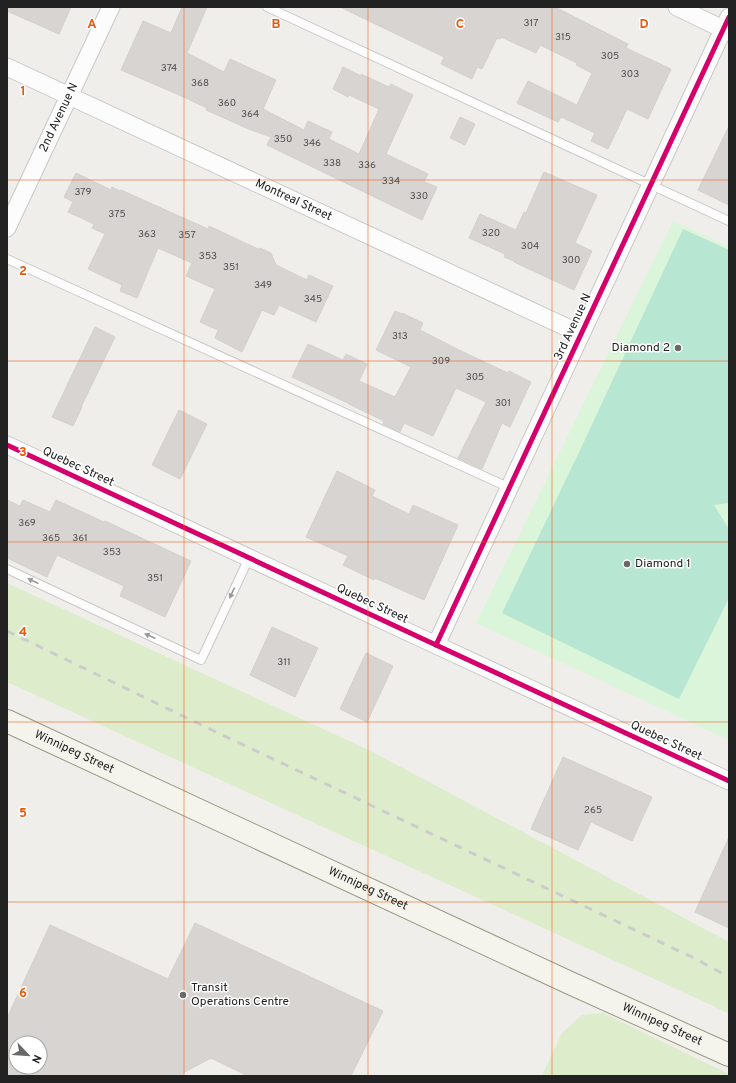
<svg xmlns="http://www.w3.org/2000/svg" width="736" height="1083" viewBox="0 0 736 1083" font-family="Overpass,sans-serif">
<style>
.grass{fill:#ddeccb}
.park{fill:#daf5da}
.pitch{fill:#b7e6d2}
.building{fill:#d7d4d2;stroke:#d3d0cc;fill-rule:evenodd}
.lines{fill:none;stroke-linecap:round;stroke-linejoin:round}
.service-casing{stroke:#c9c8c7;stroke-width:10}
.minor-casing{stroke:#c9c8c7;stroke-width:19}
.secondary-casing{stroke:#999a82;stroke-width:24}
.service{stroke:#fdfcfc;stroke-width:8}
.minor{stroke:#fdfcfc;stroke-width:17}
.secondary{stroke:#f4f4ed;stroke-width:22}
.rail{stroke:#ccc;stroke-width:3;stroke-dasharray:8 8;stroke-linecap:butt}
.cycleway-casing{stroke:#fff;stroke-width:8}
.cycleway{stroke:#d6006c;stroke-width:5}
.oneway{fill:#9a9a9a}
.grid{fill:none;stroke:#e8590c;stroke-width:1;stroke-opacity:0.55}
.poi-dot{fill:#6a6968;stroke:#fff;stroke-width:1.5}
.labels{text-anchor:middle;dominant-baseline:central;stroke-width:3;stroke-linejoin:round;paint-order:stroke}
.number-label{font-size:10px;fill:#4f4e4e}
.street-label{font-size:12px;fill:#222;stroke:#fff}
.poi-label{font-size:12px;fill:#222;stroke:#fff;text-anchor:start}
.grid-label{font-size:13px;text-anchor:middle;font-weight:bold;fill:#e8590c;stroke:#fff;stroke-width:3;stroke-linejoin:round;paint-order:stroke}
</style>
<rect width="100%" height="100%" fill="#f0eeeb"/>
<g class="grass">
<polygon points="7,583 371,751 729,942 729,1014 711,1005 7,682"/>
<polygon points="603,1013 729,1074 729,1076 542,1076 562,1033 582,1015"/>
</g>
<polygon class="park" points="673,221 729,247 729,740 476,623"/>
<polygon class="pitch" points="683,229 729,250 729,503 714,505 729,529 729,598 679,699 502,613 582,446"/>
<g class="building">
<polygon points="7,7 71,7 59,34 7,11"/>
<polygon points="182,7 207,7 187,53 224,72 230,59 276,80 263,109 304,130 308,121 332,132 329,139 359,154 379,109 349,95 348,97 333,89 343,67 361,76 361,74 389,87 391,84 413,95 386,154 428,174 424,182 437,187 422,220 267,145 271,137 251,130 206,110 207,108 177,94 121,70 143,21 171,33"/>
<polygon points="340,7 555,7 628,44 626,48 671,69 648,119 627,109 608,149 591,141 595,133 561,117 558,122 517,103 528,81 577,105 592,73 576,65 577,63 540,45 536,53 501,37 500,39 497,38 482,69 477,67 472,79 441,64 444,57"/>
<polygon points="460,117 475,124 465,145 450,138"/>
<polygon points="729,126 729,205 698,190"/>
<polygon points="544,172 597,195 575,243 592,251 574,290 514,262 514,261 504,257 505,254 469,238 480,214 516,230 524,212 526,213"/>
<polygon points="76,173 111,190 112,187 120,191 121,190 208,229 209,226 258,249 260,248 271,253 276,265 307,280 309,275 333,286 316,322 279,305 274,315 262,310 242,352 215,338 218,330 200,322 215,289 186,276 192,263 158,248 137,298 120,291 122,285 88,269 105,234 92,228 94,224 68,212 73,202 64,197"/>
<polygon points="395,311 402,314 402,313 423,323 420,330 459,350 508,373 509,371 531,382 510,427 502,423 482,469 458,458 486,402 456,388 433,436 404,423 400,432 383,424 384,421 349,404 350,404 292,377 308,344 343,360 346,354 367,364 359,381 395,397 411,367 376,350"/>
<polygon points="95,327 115,337 81,407 82,407 73,426 52,417"/>
<polygon points="179,410 207,424 180,479 152,465"/>
<polygon points="337,471 375,490 372,496 409,514 413,505 458,525 424,600 375,578 374,580 343,565 348,556 306,537"/>
<polygon points="7,500 20,506 23,500 50,512 56,500 104,522 105,521 191,561 165,617 120,596 124,586 57,555 47,577 7,558"/>
<polygon points="272,627 318,648 295,697 250,675"/>
<polygon points="366,653 393,666 367,722 340,709"/>
<polygon points="563,757 652,797 632,841 591,822 578,850 531,829"/>
<polygon points="729,837 729,928 695,912"/>
<path d="M195 923 383 1011 351 1076H248L211 1058 183 1073 182 1076H7V1018L50 925 168 979ZM16 1043H40V1067H16Z"/>
</g>
<g class="lines">
<defs>
<g id="service">
<polyline points="267,7 729,221"/>
<polyline points="7,259 510,488"/>
<polyline points="7,569 201,660 249,558"/>
</g>
<g id="minor">
<polyline points="677,7 729,32"/>
<path id="s1" d="M7 67 581 334"/>
<path id="s2" d="M7 228 111 7"/>
<polyline points="7,445 436,645 729,781"/>
<polyline points="436,645 729,17"/>
</g>
<g id="secondary">
<path id="s3" d="M7 721 570 983 729 1055"/>
</g>
</defs>
<use href="#service" class="service-casing"/>
<use href="#minor" class="minor-casing"/>
<use href="#secondary" class="secondary-casing"/>
<use href="#service" class="service"/>
<use href="#minor" class="minor"/>
<use href="#secondary" class="secondary"/>
<polyline class="rail" points="7,631 216,732 694,958 729,977"/>
<defs>
<g id="cycleway">
<polyline points="7,445 436,645 729,781"/>
<polyline points="436,645 729,17"/>
</g>
</defs>
<use href="#cycleway" class="cycleway-casing"/>
<use href="#cycleway" class="cycleway"/>
</g>
<defs><path id="oneway-solid" d="M-6-.8H1V-3.2L6.5 0L1 3.2V.8H-6Z"/></defs>
<g class="oneway">
<use href="#oneway-solid" transform="translate(33 581) rotate(-155)"/>
<use href="#oneway-solid" transform="translate(232 593) rotate(115)"/>
<use href="#oneway-solid" transform="translate(150 636) rotate(-155)"/>
</g>
<path class="grid" d="M184 7V1076M368 7V1076M552 7V1076M7 180H729M7 361H729M7 542H729M7 722H729M7 902H729"/>
<g class="poi-dot">
<circle cx="678" cy="348" r="4"/>
<circle cx="627" cy="564" r="4"/>
<circle cx="183" cy="995" r="4"/>
</g>
<g class="labels">
<g class="number-label">
<text x="531" y="23">317</text>
<text x="563" y="37">315</text>
<text x="610" y="56">305</text>
<text x="169" y="68">374</text>
<text x="630" y="74">303</text>
<text x="200" y="83">368</text>
<text x="227" y="103">360</text>
<text x="250" y="114">364</text>
<text x="283" y="139">350</text>
<text x="312" y="143">346</text>
<text x="332" y="163">338</text>
<text x="367" y="165">336</text>
<text x="391" y="181">334</text>
<text x="83" y="192">379</text>
<text x="419" y="196">330</text>
<text x="117" y="214">375</text>
<text x="491" y="233">320</text>
<text x="147" y="234">363</text>
<text x="187" y="235">357</text>
<text x="530" y="246">304</text>
<text x="208" y="256">353</text>
<text x="571" y="260">300</text>
<text x="231" y="267">351</text>
<text x="263" y="285">349</text>
<text x="313" y="299">345</text>
<text x="400" y="336">313</text>
<text x="441" y="361">309</text>
<text x="475" y="377">305</text>
<text x="503" y="403">301</text>
<text x="27" y="523">369</text>
<text x="51" y="538">365</text>
<text x="80" y="538">361</text>
<text x="112" y="552">353</text>
<text x="155" y="578">351</text>
<text x="284" y="662">311</text>
<text x="593" y="810">265</text>
</g>
<g class="street-label">
<text stroke="none"><textPath href="#s2" startOffset="122">2nd Avenue N</textPath></text>
<text stroke="none"><textPath href="#s1" startOffset="316">Montreal Street</textPath></text>
<text transform="translate(573 327) rotate(-65)">3rd Avenue N</text>
<text transform="translate(78 467) rotate(25)">Quebec Street</text>
<text transform="translate(372 604) rotate(25)">Quebec Street</text>
<text transform="translate(666 741) rotate(25)">Quebec Street</text>
<text stroke="none"><textPath href="#s3" startOffset="74">Winnipeg Street</textPath></text>
<text stroke="none"><textPath href="#s3" startOffset="398">Winnipeg Street</textPath></text>
<text stroke="none"><textPath href="#s3" startOffset="722">Winnipeg Street</textPath></text>
</g>
<g class="poi-label">
<text x="670" y="348" text-anchor="end">Diamond 2</text>
<text x="635" y="564">Diamond 1</text>
<text x="191" y="988">Transit<tspan x="191" dy="14">Operations Centre</tspan></text>
</g>
</g>
<g class="grid-label">
<text x="92" y="28">A</text>
<text x="276" y="28">B</text>
<text x="460" y="28">C</text>
<text x="644" y="28">D</text>
<text x="23" y="95">1</text>
<text x="23" y="275">2</text>
<text x="23" y="456">3</text>
<text x="23" y="636">4</text>
<text x="23" y="817">5</text>
<text x="23" y="997">6</text>
</g>
<rect width="736" height="1083" fill="none" stroke="#222222" stroke-width="16"/>
<g transform="translate(28 1055) rotate(115)"><circle r="19" fill="#ffffff" stroke="#a7a7a7"/>
<path d="M0-3L7 15L0 10L-7 15Z" fill="#6a6968"/>
<text y="-6" font-size="11" font-weight="bold" text-anchor="middle" fill="#222222">N</text>
</g>
</svg>
